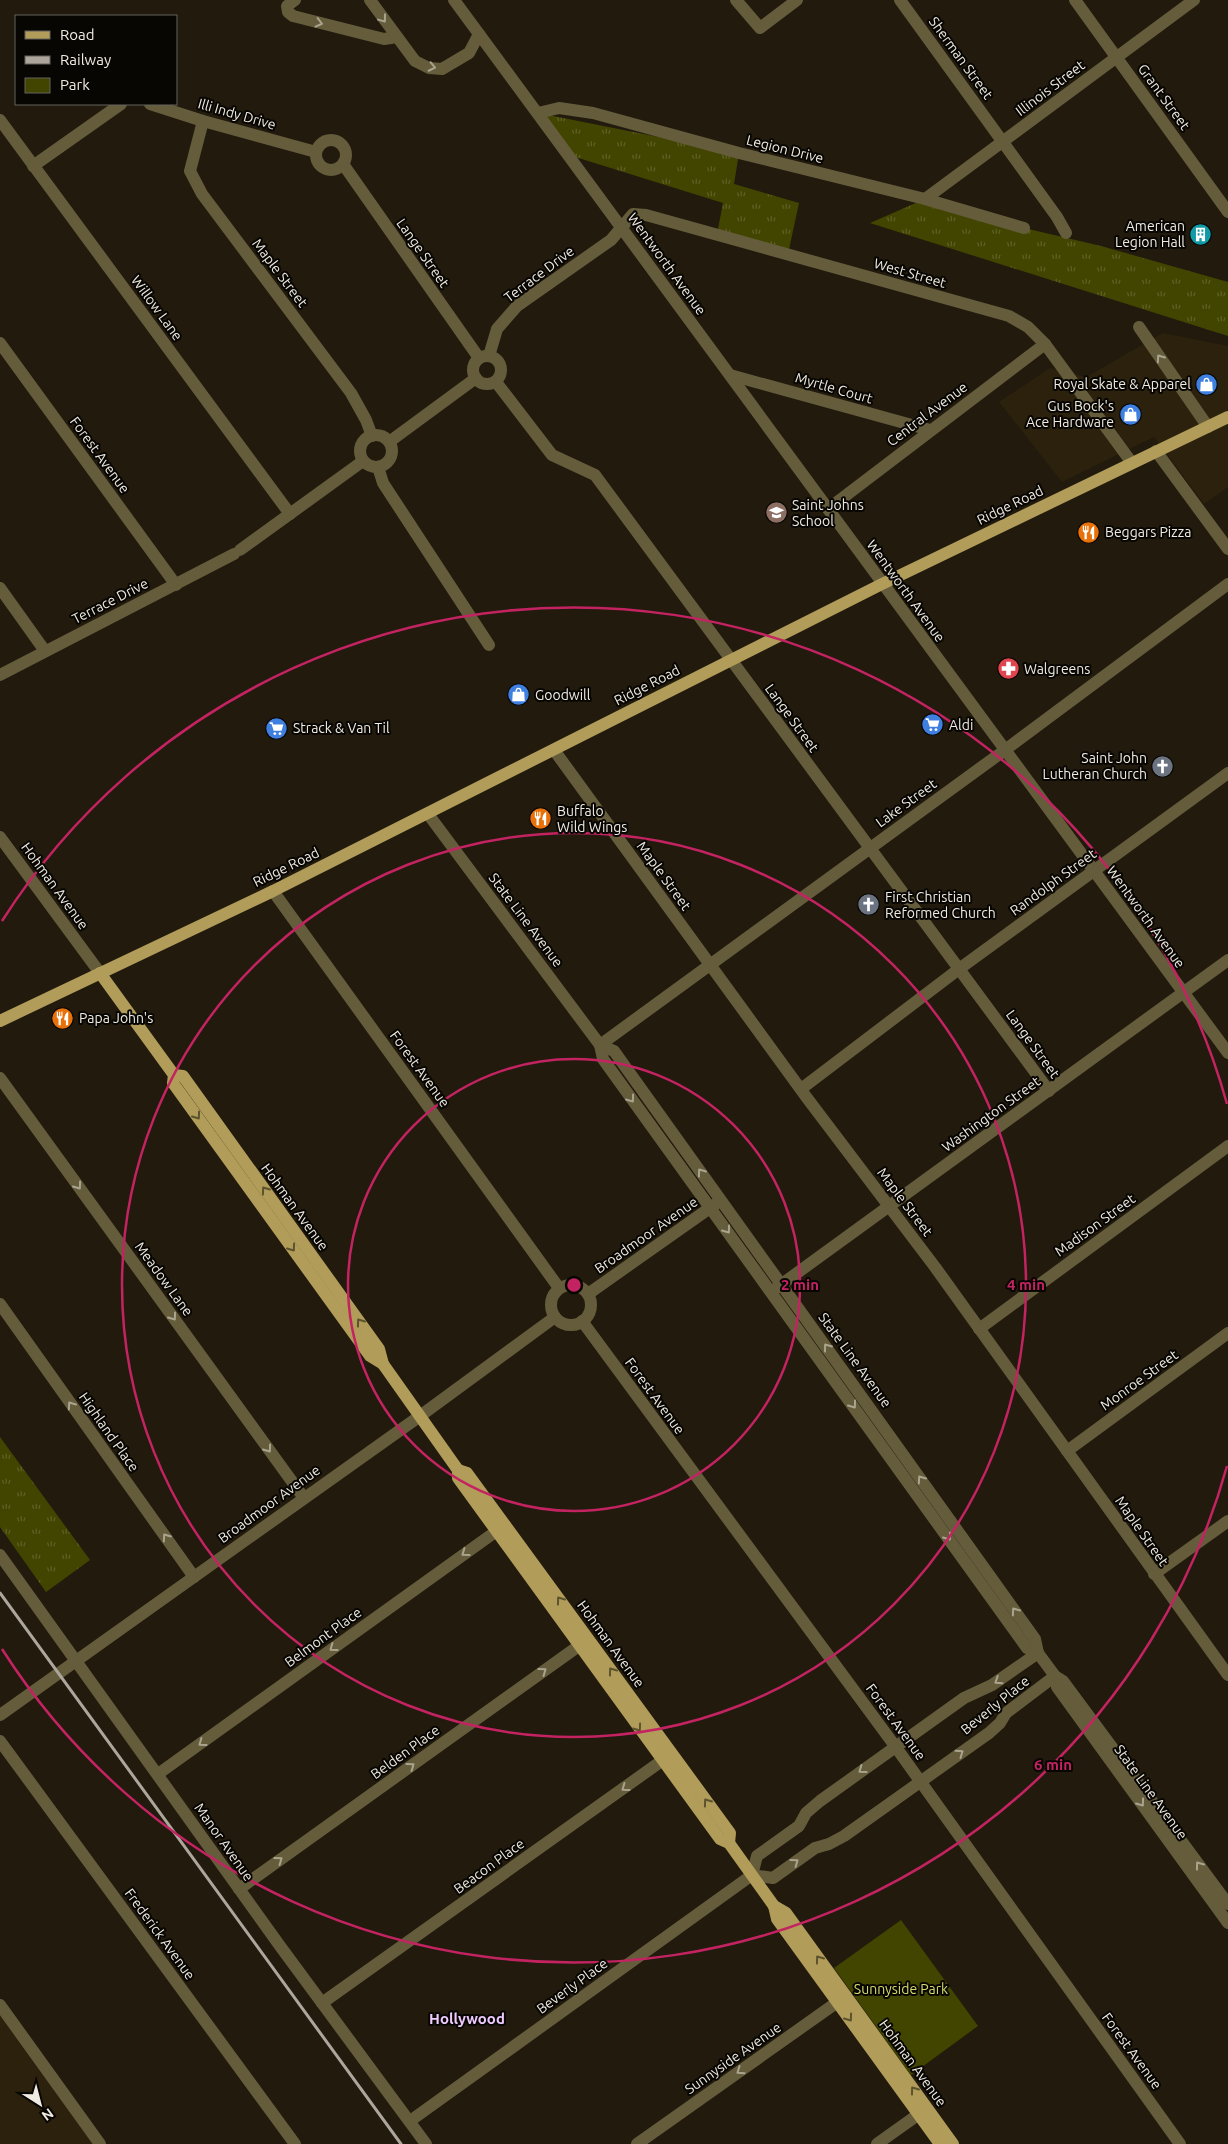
<svg xmlns="http://www.w3.org/2000/svg" width="1228" height="2144" viewBox="0 0 1228 2144" font-family="Ubuntu,sans-serif">
<style>
.built{fill:#2b210d}
.grass{fill:url(#grass-tufts)}
.green{fill:#424500}
.lines{fill:none;stroke-linecap:round;stroke-linejoin:round}
.minor{stroke:#655c3c;stroke-width:12}
.major{stroke:#b19d59;stroke-width:12}
.rail{stroke:#aca69c;stroke-width:3}
.oneway{stroke:#aaa48f}
.oneway2{stroke:#5c522e}
.ring{fill:none;stroke:#c42362;stroke-width:2.5}
.labels{text-anchor:middle;dominant-baseline:central;stroke-width:4;stroke-linejoin:round;paint-order:stroke}
.street-label{font-size:14px;fill:#f0ebe2;stroke:#080603}
.poi-label{font-size:14px;fill:#f0ebe2;stroke:#080603;text-anchor:start}
.park-label{font-size:14px;fill:#d6dd6c;stroke:#080603}
.neighbourhood-label{font-size:15px;font-weight:bold;fill:#eecafe;stroke:#080603}
.centre{fill:#c42362;stroke:#080603;stroke-width:2.5}
.ring-label{font-size:15px;text-anchor:middle;font-weight:bold;fill:#c42362;stroke:#080603;stroke-width:4;stroke-linejoin:round;paint-order:stroke}
</style>
<defs>
<pattern id="grass-tufts" width="24" height="20" patternUnits="userSpaceOnUse" patternTransform="scale(1.25)"><rect width="24" height="20" fill="#424500"/><path d="M3 7l-1-3M5 7V3M7 7l1-3M15 17l-1-3M17 17v-4M19 17l1-3" fill="none" stroke="#5e6025"/></pattern>
</defs>
<rect width="100%" height="100%" fill="#211a0d"/>
<g class="built">
<polygon points="1163,333 1228,346 1228,487 1204,504 1154,437 1062,482 999,402 1050,368 1086,377"/>
<polygon points="0,2005 100,2144 0,2144"/>
</g>
<g class="grass">
<polygon points="538,113 739,153 734,184 799,203 788,254 717,234 723,203 569,155"/>
<polygon points="925,199 1024,228 1101,246 1228,282 1228,336 870,223"/>
<polygon points="0,1437 90,1560 46,1592 0,1527"/>
</g>
<polygon class="green" points="901,1920 978,2026 911,2075 834,1968"/>
<g class="lines">
<g class="minor">
<polyline points="295,0 287,6 288,12 293,16 384,39 397,37"/>
<polyline points="370,0 415,61 429,68 442,69 469,53 479,34"/>
<polyline points="454,0 1228,1053"/>
<polyline points="736,0 760,28 797,0"/>
<polyline points="900,0 1057,217 1066,233"/>
<polyline points="1075,0 1228,212"/>
<polyline points="150,104 203,121 316,152"/>
<polyline points="538,113 559,108 593,113 739,153 925,199 1024,228"/>
<polyline points="0,120 290,514"/>
<polyline points="203,121 190,171 202,194 351,393 366,420 372,436"/>
<circle cx="331" cy="155" r="15"/>
<polyline points="343,164 479,358"/>
<polyline points="33,166 121,104"/>
<polyline points="925,199 1194,0"/>
<polyline points="1139,327 1208,427"/>
<polyline points="0,343 176,585"/>
<circle cx="487" cy="370" r="14"/>
<polyline points="489,356 497,329 517,306 611,240 633,214 646,215 1009,316 1028,327 1045,344 1132,463"/>
<polyline points="730,375 930,430"/>
<polyline points="496,382 552,455 595,475 1049,1091"/>
<circle cx="376" cy="451" r="16"/>
<polyline points="389,442 476,378"/>
<polyline points="1156,451 1228,549"/>
<polyline points="378,467 383,483 489,645"/>
<polyline points="828,509 1045,344"/>
<polyline points="240,550 363,461"/>
<polyline points="0,588 45,651"/>
<polyline points="0,675 234,554"/>
<polyline points="554,750 807,1098 935,1267 1228,1675"/>
<polyline points="428,814 600,1045 603,1059 1027,1648 1038,1653 1055,1676 1063,1681 1228,1904"/>
<polyline points="0,837 100,973"/>
<polyline points="273,891 559,1288"/>
<polyline points="600,1045 1005,750 1228,584"/>
<polyline points="600,1045 614,1051 1035,1639 1038,1653"/>
<polyline points="0,1078 304,1498"/>
<polyline points="801,1089 959,969 1228,773"/>
<circle cx="571" cy="1305" r="20"/>
<polyline points="775,1289 1228,960"/>
<polyline points="588,1294 717,1203"/>
<polyline points="0,1304 194,1577"/>
<polyline points="582,1321 895,1746 1180,2144"/>
<polyline points="979,1329 1228,1146"/>
<polyline points="1067,1451 1228,1333"/>
<polyline points="0,1555 280,1946 426,2144"/>
<polyline points="1154,1574 1228,1521"/>
<polyline points="1055,1676 1057,1687 1228,1923"/>
<polyline points="0,1715 420,1416 555,1317"/>
<polyline points="0,1741 295,2144"/>
<polyline points="158,1774 505,1525"/>
<polyline points="752,1875 773,1878 815,1848 829,1844 844,1836 989,1733 1000,1723 1006,1713 1055,1676"/>
<polyline points="239,1889 587,1640"/>
<polyline points="322,2003 670,1755"/>
<polyline points="0,2005 100,2144"/>
<polyline points="410,2121 752,1875 757,1856 799,1826 806,1813 820,1801 964,1698 992,1685 1038,1653"/>
<polyline points="637,2144 846,1996"/>
<polyline points="877,2144 926,2109"/>
</g>
<g class="major">
<polyline points="100,973 174,1075 173,1083 370,1356 383,1364 458,1470 458,1478 720,1839 729,1843 774,1906 786,1913 953,2144"/>
<polyline points="0,1021 273,891 882,584 1228,417"/>
<polyline points="174,1075 183,1076 379,1349 383,1364"/>
<polyline points="458,1470 467,1473 730,1833 729,1843"/>
<polyline points="774,1906 777,1919 940,2144"/>
</g>
<polyline class="rail" points="0,1593 401,2144"/>
</g>
<defs><path id="oneway-chevron" d="M-2-3.5L2.5 0L-2 3.5" fill="none" stroke-width="1.6" stroke-linecap="round" stroke-linejoin="round" transform="scale(1.25)"/></defs>
<g class="oneway">
<use href="#oneway-chevron" transform="translate(383 19) rotate(53)"/>
<use href="#oneway-chevron" transform="translate(319 23) rotate(14)"/>
<use href="#oneway-chevron" transform="translate(432 67) rotate(12)"/>
<use href="#oneway-chevron" transform="translate(1160 358) rotate(-125)"/>
<use href="#oneway-chevron" transform="translate(631 1099) rotate(54)"/>
<use href="#oneway-chevron" transform="translate(701 1172) rotate(-126)"/>
<use href="#oneway-chevron" transform="translate(78 1186) rotate(54)"/>
<use href="#oneway-chevron" transform="translate(727 1230) rotate(54)"/>
<use href="#oneway-chevron" transform="translate(173 1317) rotate(54)"/>
<use href="#oneway-chevron" transform="translate(827 1347) rotate(-126)"/>
<use href="#oneway-chevron" transform="translate(71 1405) rotate(-125)"/>
<use href="#oneway-chevron" transform="translate(853 1405) rotate(54)"/>
<use href="#oneway-chevron" transform="translate(268 1449) rotate(54)"/>
<use href="#oneway-chevron" transform="translate(921 1479) rotate(-125)"/>
<use href="#oneway-chevron" transform="translate(166 1537) rotate(-125)"/>
<use href="#oneway-chevron" transform="translate(948 1537) rotate(54)"/>
<use href="#oneway-chevron" transform="translate(465 1553) rotate(144)"/>
<use href="#oneway-chevron" transform="translate(1015 1611) rotate(-125)"/>
<use href="#oneway-chevron" transform="translate(333 1648) rotate(144)"/>
<use href="#oneway-chevron" transform="translate(543 1671) rotate(-36)"/>
<use href="#oneway-chevron" transform="translate(998 1681) rotate(147)"/>
<use href="#oneway-chevron" transform="translate(202 1743) rotate(144)"/>
<use href="#oneway-chevron" transform="translate(960 1753) rotate(-35)"/>
<use href="#oneway-chevron" transform="translate(411 1766) rotate(-36)"/>
<use href="#oneway-chevron" transform="translate(862 1770) rotate(144)"/>
<use href="#oneway-chevron" transform="translate(625 1788) rotate(144)"/>
<use href="#oneway-chevron" transform="translate(1141 1803) rotate(54)"/>
<use href="#oneway-chevron" transform="translate(279 1860) rotate(-36)"/>
<use href="#oneway-chevron" transform="translate(795 1862) rotate(-36)"/>
<use href="#oneway-chevron" transform="translate(1199 1865) rotate(-126)"/>
<use href="#oneway-chevron" transform="translate(740 2071) rotate(145)"/>
</g>
<g class="oneway2">
<use href="#oneway-chevron" transform="translate(197 1116) rotate(54)"/>
<use href="#oneway-chevron" transform="translate(265 1190) rotate(-126)"/>
<use href="#oneway-chevron" transform="translate(292 1248) rotate(54)"/>
<use href="#oneway-chevron" transform="translate(360 1322) rotate(-126)"/>
<use href="#oneway-chevron" transform="translate(560 1600) rotate(-126)"/>
<use href="#oneway-chevron" transform="translate(612 1671) rotate(-126)"/>
<use href="#oneway-chevron" transform="translate(638 1728) rotate(54)"/>
<use href="#oneway-chevron" transform="translate(707 1802) rotate(-126)"/>
<use href="#oneway-chevron" transform="translate(819 1959) rotate(-126)"/>
<use href="#oneway-chevron" transform="translate(849 2018) rotate(54)"/>
<use href="#oneway-chevron" transform="translate(914 2090) rotate(-126)"/>
</g>
<g class="ring">
<circle cx="574" cy="1285" r="226"/>
<circle cx="574" cy="1285" r="452"/>
<path d="M1227 1466A678 678 0 0 1 2 1649M2 921A678 678 0 0 1 1227 1104"/>
</g>
<defs>
<symbol id="building-disc" viewBox="-11 -11 22 22"><circle r="9.5" fill="#0f9aa8" stroke="#080603"/><path d="M-4-6H4V6H1V3H-1V6H-4ZM-2.5-4.3h1.7v1.8h-1.7ZM.8-4.3h1.7v1.8H.8ZM-2.5-1h1.7V.8h-1.7ZM.8-1h1.7V.8H.8Z" fill="#fff"/></symbol>
<symbol id="shop-disc" viewBox="-11 -11 22 22"><circle r="9.5" fill="#3f7fe0" stroke="#080603"/><path d="M-5-2.5h2.3a2.7 3.5 0 0 1 5.4 0H5L5.5 6h-11ZM-1.5-2.5h3a1.5 2.3 0 0 0-3 0Z" fill="#fff"/></symbol>
<symbol id="school-disc" viewBox="-11 -11 22 22"><circle r="9.5" fill="#8d6e63" stroke="#080603"/><path d="M0-5L7-2L0 1L-7-2ZM-4 1L0 2.5L4 1V4Q0 6-4 4Z" fill="#fff"/></symbol>
<symbol id="restaurant-disc" viewBox="-11 -11 22 22"><circle r="9.5" fill="#e8710a" stroke="#080603"/><path d="M-5-6h1v4h1v-4h1v4h1v-4h1v5L-1.5 .5V6h-2V.5L-5-1ZM5-6V6H3V1.5H1.5Q1.5-4 5-6Z" fill="#fff"/></symbol>
<symbol id="pharmacy-disc" viewBox="-11 -11 22 22"><circle r="9.5" fill="#e0444e" stroke="#080603"/><path d="M-2-6h4v4h4v4h-4v4h-4v-4h-4v-4h4Z" fill="#fff"/></symbol>
<symbol id="supermarket-disc" viewBox="-11 -11 22 22"><circle r="9.5" fill="#3f7fe0" stroke="#080603"/><path d="M-6-5.5h2.5l.6 2H6L4.5 2H-2.5L-4.4-4H-6ZM-1.5 3.2a1.3 1.3 0 1 0 .1 0ZM3 3.2a1.3 1.3 0 1 0 .1 0Z" fill="#fff"/></symbol>
<symbol id="church-disc" viewBox="-11 -11 22 22"><circle r="9.5" fill="#6b7280" stroke="#080603"/><path d="M-1.2-6h2.4v3.5h3.3v2.4h-3.3V6h-2.4V-.1h-3.3v-2.4h3.3Z" fill="#fff"/></symbol>
</defs>
<g fill-rule="evenodd">
<use href="#building-disc" x="1188" y="222" width="25" height="25"/>
<use href="#shop-disc" x="1194" y="372" width="25" height="25"/>
<use href="#shop-disc" x="1118" y="402" width="25" height="25"/>
<use href="#school-disc" x="764" y="500" width="25" height="25"/>
<use href="#restaurant-disc" x="1076" y="520" width="25" height="25"/>
<use href="#pharmacy-disc" x="996" y="656" width="25" height="25"/>
<use href="#shop-disc" x="506" y="682" width="25" height="25"/>
<use href="#supermarket-disc" x="920" y="712" width="25" height="25"/>
<use href="#supermarket-disc" x="264" y="716" width="25" height="25"/>
<use href="#church-disc" x="1150" y="754" width="25" height="25"/>
<use href="#restaurant-disc" x="528" y="806" width="25" height="25"/>
<use href="#church-disc" x="856" y="892" width="25" height="25"/>
<use href="#restaurant-disc" x="50" y="1006" width="25" height="25"/>
</g>
<g class="labels">
<g class="street-label">
<text transform="translate(961 58) rotate(54)">Sherman Street</text>
<text transform="translate(1050 88) rotate(-37)">Illinois Street</text>
<text transform="translate(1164 97) rotate(54)">Grant Street</text>
<text transform="translate(237 114) rotate(16)">Illi Indy Drive</text>
<text transform="translate(785 149) rotate(14)">Legion Drive</text>
<text transform="translate(423 253) rotate(55)">Lange Street</text>
<text transform="translate(667 264) rotate(54)">Wentworth Avenue</text>
<text transform="translate(280 273) rotate(53)">Maple Street</text>
<text transform="translate(910 273) rotate(16)">West Street</text>
<text transform="translate(539 274) rotate(-37)">Terrace Drive</text>
<text transform="translate(157 308) rotate(54)">Willow Lane</text>
<text transform="translate(834 388) rotate(16)">Myrtle Court</text>
<text transform="translate(927 414) rotate(-37)">Central Avenue</text>
<text transform="translate(100 455) rotate(54)">Forest Avenue</text>
<text transform="translate(1010 505) rotate(-26)">Ridge Road</text>
<text transform="translate(906 591) rotate(54)">Wentworth Avenue</text>
<text transform="translate(110 601) rotate(-27)">Terrace Drive</text>
<text transform="translate(647 685) rotate(-27)">Ridge Road</text>
<text transform="translate(792 718) rotate(54)">Lange Street</text>
<text transform="translate(906 803) rotate(-36)">Lake Street</text>
<text transform="translate(286 867) rotate(-26)">Ridge Road</text>
<text transform="translate(664 876) rotate(54)">Maple Street</text>
<text transform="translate(1053 882) rotate(-36)">Randolph Street</text>
<text transform="translate(55 886) rotate(54)">Hohman Avenue</text>
<text transform="translate(1146 917) rotate(54)">Wentworth Avenue</text>
<text transform="translate(526 920) rotate(53)">State Line Avenue</text>
<text transform="translate(1033 1044) rotate(54)">Lange Street</text>
<text transform="translate(420 1069) rotate(54)">Forest Avenue</text>
<text transform="translate(991 1114) rotate(-36)">Washington Street</text>
<text transform="translate(905 1202) rotate(53)">Maple Street</text>
<text transform="translate(295 1207) rotate(54)">Hohman Avenue</text>
<text transform="translate(1095 1225) rotate(-36)">Madison Street</text>
<text transform="translate(646 1235) rotate(-35)">Broadmoor Avenue</text>
<text transform="translate(164 1279) rotate(54)">Meadow Lane</text>
<text transform="translate(855 1360) rotate(54)">State Line Avenue</text>
<text transform="translate(1139 1380) rotate(-36)">Monroe Street</text>
<text transform="translate(655 1396) rotate(54)">Forest Avenue</text>
<text transform="translate(109 1432) rotate(55)">Highland Place</text>
<text transform="translate(269 1504) rotate(-36)">Broadmoor Avenue</text>
<text transform="translate(1142 1531) rotate(55)">Maple Street</text>
<text transform="translate(323 1637) rotate(-36)">Belmont Place</text>
<text transform="translate(611 1644) rotate(54)">Hohman Avenue</text>
<text transform="translate(995 1705) rotate(-39)">Beverly Place</text>
<text transform="translate(896 1722) rotate(54)">Forest Avenue</text>
<text transform="translate(405 1752) rotate(-36)">Belden Place</text>
<text transform="translate(1151 1792) rotate(54)">State Line Avenue</text>
<text transform="translate(224 1842) rotate(55)">Manor Avenue</text>
<text transform="translate(489 1866) rotate(-36)">Beacon Place</text>
<text transform="translate(160 1934) rotate(54)">Frederick Avenue</text>
<text transform="translate(572 1986) rotate(-36)">Beverly Place</text>
<text transform="translate(1132 2051) rotate(54)">Forest Avenue</text>
<text transform="translate(733 2058) rotate(-35)">Sunnyside Avenue</text>
<text transform="translate(913 2063) rotate(54)">Hohman Avenue</text>
</g>
<g class="poi-label">
<text x="1185" y="226" text-anchor="end">American<tspan x="1185" dy="16">Legion Hall</tspan></text>
<text x="1191" y="384" text-anchor="end">Royal Skate &amp; Apparel</text>
<text x="1114" y="406" text-anchor="end">Gus Bock's<tspan x="1114" dy="16">Ace Hardware</tspan></text>
<text x="792" y="505">Saint Johns<tspan x="792" dy="16">School</tspan></text>
<text x="1105" y="532">Beggars Pizza</text>
<text x="1024" y="669">Walgreens</text>
<text x="535" y="695">Goodwill</text>
<text x="949" y="725">Aldi</text>
<text x="293" y="728">Strack &amp; Van Til</text>
<text x="1147" y="758" text-anchor="end">Saint John<tspan x="1147" dy="16">Lutheran Church</tspan></text>
<text x="557" y="811">Buffalo<tspan x="557" dy="16">Wild Wings</tspan></text>
<text x="885" y="897">First Christian<tspan x="885" dy="16">Reformed Church</tspan></text>
<text x="79" y="1018">Papa John's</text>
</g>
<g class="park-label">
<text x="901" y="1989">Sunnyside Park</text>
</g>
<g class="neighbourhood-label">
<text x="467" y="2018">Hollywood</text>
</g>
</g>
<circle cx="574" cy="1285" r="8" class="centre"/>
<g class="ring-label">
<text x="800" y="1290">2 min</text>
<text x="1026" y="1290">4 min</text>
<text x="1053" y="1770">6 min</text>
</g>
<rect x="15" y="15" width="162" height="90" fill="#080603" stroke="#65625c"/>
<rect x="25" y="31" width="25" height="8" fill="#b19d59" stroke="#65625c"/>
<text x="60" y="40" font-size="15" fill="#f0ebe2">Road</text>
<rect x="25" y="56" width="25" height="8" fill="#aca69c" stroke="#65625c"/>
<text x="60" y="65" font-size="15" fill="#f0ebe2">Railway</text>
<rect x="25" y="78" width="25" height="15" fill="#424500" stroke="#65625c"/>
<text x="60" y="90" font-size="15" fill="#f0ebe2">Park</text>
<g transform="translate(40 2104) rotate(144)" stroke="#080603" stroke-width="4" paint-order="stroke">
<path d="M0-4L9 19L0 12L-9 19Z" fill="#f0ebe2"/>
<text y="-8" font-size="14" font-weight="bold" text-anchor="middle" fill="#f0ebe2">N</text>
</g>
</svg>
